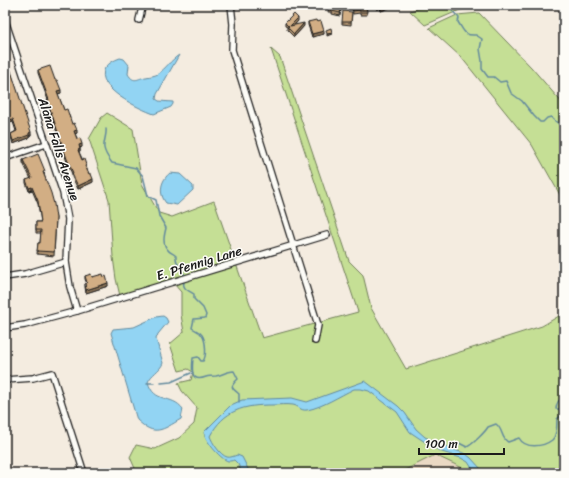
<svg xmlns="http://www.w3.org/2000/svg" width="569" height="478" viewBox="0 0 569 478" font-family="Sriracha,sans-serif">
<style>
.built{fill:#ead9c4}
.green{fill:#c5df95;stroke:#707e58}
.water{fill:#92d4f3;stroke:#638a9d}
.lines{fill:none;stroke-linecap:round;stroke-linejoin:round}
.stream{stroke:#638a9d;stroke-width:1.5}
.minor-casing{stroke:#1c1c1c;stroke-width:8}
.minor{stroke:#fdfcf7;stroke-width:5.5}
.wall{fill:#b59672;stroke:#1c1c1c}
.shaded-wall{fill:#937a5c;stroke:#1c1c1c}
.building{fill:#d2ae84;stroke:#1c1c1c}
.labels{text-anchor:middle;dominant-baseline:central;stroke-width:3;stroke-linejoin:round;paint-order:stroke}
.street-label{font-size:13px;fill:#1c1c1c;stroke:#fdfcf7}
</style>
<rect width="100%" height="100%" fill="#f4ece0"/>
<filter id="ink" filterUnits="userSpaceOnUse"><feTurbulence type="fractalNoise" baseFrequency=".025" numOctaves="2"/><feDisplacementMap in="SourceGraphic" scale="8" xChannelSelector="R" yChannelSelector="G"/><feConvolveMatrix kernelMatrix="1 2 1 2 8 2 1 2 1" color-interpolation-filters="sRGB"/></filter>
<g filter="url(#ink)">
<polygon class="built" points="435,455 473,473 399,473"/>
<g class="green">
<polygon points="429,5 488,5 481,7 460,10 425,25 410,11"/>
<polygon points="479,13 531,67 564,105 564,202 532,145 461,57 429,28 457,15"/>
<polygon points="271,49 280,57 349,261 363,275 371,308 406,369 542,326 564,313 564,473 473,473 435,455 399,473 137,473 130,457 136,445 155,449 179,438 194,424 197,408 182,391 178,383 191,380 193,372 188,369 179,371 170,344 184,332 181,315 181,292 174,284 120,296 116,279 113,257 109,200 89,139 101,118 107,113 133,129 142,184 159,213 172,217 214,201 262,338 358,312"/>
</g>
<g class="water">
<path d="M179 55 157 94 156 99 159 101 173 102V104L171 107 154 114C140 109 94 88 105 68 109 63 114 60 120 58L124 59 129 65 128 74C134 84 138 78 146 77 151 76 154 76 158 74 166 68 170 61 179 55Z"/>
<path d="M170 173 180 174 193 186V190L177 205 166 203C158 193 161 180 170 173Z"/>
<path d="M163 316 166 318 168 322 158 334 156 339 163 363C160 371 151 374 148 382 154 404 172 394 183 409L181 419C162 430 155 437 137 420L111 333 113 329 134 327 156 317Z"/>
<path d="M365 381 398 406 405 413 416 429 425 437 442 445 466 454 471 458 481 469 490 473H475L468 462 461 458 442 452 431 446 410 432 397 412 369 391 361 389H354C339 396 323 407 307 410 300 411 299 406 293 405 287 404 278 405 272 405 244 405 224 410 210 436 212 442 220 455 227 457 230 458 234 456 237 455L242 457 250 473H242L238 464 234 460C232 461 230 461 228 461 220 459 204 439 204 432L231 405 242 400 292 398 307 402Z"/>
</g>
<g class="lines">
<g class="stream">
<path d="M447 5 459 18 458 22C464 31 464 36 476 35L482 39 480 49 482 61V69L488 77H494L500 82 506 81 511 93 522 101 534 116 540 122H543L547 118 551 117C554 122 561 123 564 129"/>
<path d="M106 129C107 135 103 142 104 148 105 154 109 159 112 163L136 168 143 176 148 196 156 200 159 216 166 228C164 236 162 244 168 250 170 253 173 253 176 256 175 265 183 269 185 277"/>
<path d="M184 281C182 289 188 290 194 294V299L203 308 206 315 205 318 194 319 192 328C195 330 199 331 202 335 206 341 207 356 203 361H201L198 357 193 358C192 370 190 383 206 377 209 376 213 376 216 376 222 375 227 371 234 371L238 379C228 388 233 388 239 394V402"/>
<polyline points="147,383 154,383"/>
<polyline points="161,383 171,382 191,373"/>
<path d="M453 449 459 443 467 447C473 444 485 432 488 427L496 424C503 429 501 438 508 442L519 438C525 449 543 447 552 440 557 436 557 425 557 419L563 414V409H556C556 404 559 399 564 397"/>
</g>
<defs>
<g id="minor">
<polyline points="231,5 233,24 232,50 318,325 315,341"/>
<polyline points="5,20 63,193 68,219 66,262 70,287 77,311"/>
<polyline points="139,20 142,8 142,5"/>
<polyline points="5,158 46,144"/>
<polyline points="5,277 25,274 66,262"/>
<polyline points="5,328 25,325 77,311 327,235"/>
<polyline points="5,380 33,378 52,373 84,473"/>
</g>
</defs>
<use href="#minor" class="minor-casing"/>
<use href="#minor" class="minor"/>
</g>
<g class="wall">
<polygon points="329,5 342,5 340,16 332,14 332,12 328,12"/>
<polygon points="352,5 366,5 367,15 360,15 360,13 353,14"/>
<polygon points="375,5 389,5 389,8 381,11 380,8 377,10"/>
<polygon points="352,12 351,25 342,24 342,22"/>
<polygon points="298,21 294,25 304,26 294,37 287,30 287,27 285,26 285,23"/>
<polygon points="308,22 317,22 324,34 312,37 308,25"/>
<polygon points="5,53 31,135 29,136 29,138 13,144 11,137 11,134 16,131 13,122 9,123 5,113 5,105 6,105 5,103"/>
<polygon points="38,70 55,80 61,93 58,94 64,110 72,124 77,133 75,134 82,147 80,148 80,152 79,152 93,182 78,189 72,177 72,174 67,162 47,103 48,100 38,73"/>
<polygon points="23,160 45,174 44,174 56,218 54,256 37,254 38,243 40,243 41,233 36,233 36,222 41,222 38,204 32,190 29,191 26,183 26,180 31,179 23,163"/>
<polygon points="85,276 92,277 104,277 108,286 86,293 85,287 85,284 87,284 85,279"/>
</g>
<g class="shaded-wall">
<polygon points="279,5 290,5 290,6 279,8"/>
<polygon points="380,5 380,8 377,10 377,7"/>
<polygon points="388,5 389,5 389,8 381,11 381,8"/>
<polygon points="298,18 298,21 290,30 290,26"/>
<polygon points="304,23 304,26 294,37 294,34"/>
<polygon points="324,31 324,34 312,37 312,34"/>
<polygon points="332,33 332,34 327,36 327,34"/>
<polygon points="61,90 61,93 57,94 57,91"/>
<polygon points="13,119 13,122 9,123 9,120"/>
<polygon points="77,130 77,133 74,134 74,131"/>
<polygon points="31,132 31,135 29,136 29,138 13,144 13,141"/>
<polygon points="82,144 82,147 79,148 79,145"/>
<polygon points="80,149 80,152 78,153 78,150"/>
<polygon points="93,179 93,182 78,189 78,186"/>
<polygon points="32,187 32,190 29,191 29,188"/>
<polygon points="108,283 108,286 86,293 86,290"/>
</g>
<g class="building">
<polygon points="329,5 342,5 340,13 332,11 332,9 328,9"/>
<polygon points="352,5 366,5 367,12 360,12 360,10 353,11"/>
<polygon points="377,5 388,5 381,8 380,5 377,7"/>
<polygon points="343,11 352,12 351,22 342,22"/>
<polygon points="294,14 298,18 290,26 304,23 294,34 287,27 289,27 285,23"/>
<polygon points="316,20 317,22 321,21 324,31 312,34 308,22"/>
<polygon points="331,28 332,33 327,34 326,30"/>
<polygon points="5,53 31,132 29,133 29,135 13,141 11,134 17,131 13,119 9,120 5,110 5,105 6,105 5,100"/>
<polygon points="50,66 55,80 57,80 61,90 57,91 64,110 67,109 72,124 74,123 77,130 74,131 77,139 80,138 82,144 79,145 80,149 78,150 82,160 84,159 86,165 85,166 89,174 91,174 93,179 78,186 72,174 73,173 67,159 47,100 49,100 38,70"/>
<polygon points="38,154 45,171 43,172 51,193 54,204 56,218 54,252 37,251 38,243 40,243 41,230 36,230 36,222 41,222 38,201 32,187 29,188 26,180 32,178 23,160"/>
<polygon points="91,274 92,277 103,274 104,277 106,276 108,283 86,290 85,284 87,283 85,276"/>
</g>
</g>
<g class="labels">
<g class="street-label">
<text transform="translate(59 149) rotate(72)">Alana Falls Avenue</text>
<text transform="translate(199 263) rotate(-17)">E. Pfennig Lane</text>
</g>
</g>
<rect width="569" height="478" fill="none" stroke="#fdfcf7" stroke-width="20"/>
<rect x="10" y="10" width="549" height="458" fill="none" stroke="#1c1c1c" stroke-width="1.5" filter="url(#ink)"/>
<path d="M419 448v6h85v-6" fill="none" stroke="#1c1c1c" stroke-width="2"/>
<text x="425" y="448" font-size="12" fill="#1c1c1c" stroke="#fdfcf7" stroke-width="3" paint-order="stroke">100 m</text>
</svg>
